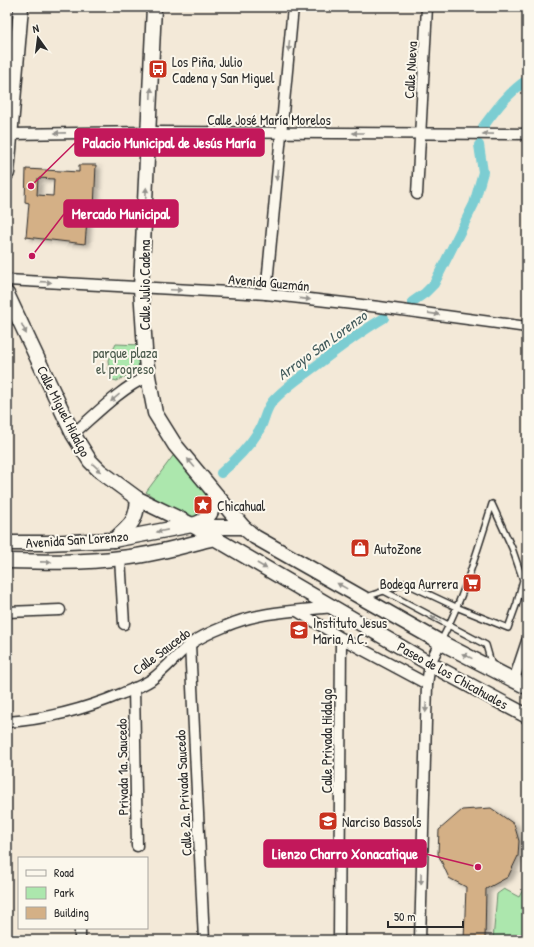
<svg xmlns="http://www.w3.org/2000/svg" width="534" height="947" viewBox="0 0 534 947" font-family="'Patrick Hand',sans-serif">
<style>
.green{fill:#ace7ad;stroke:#6c896c}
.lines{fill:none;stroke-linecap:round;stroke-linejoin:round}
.canal{stroke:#7bcdd2;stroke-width:10}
.building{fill:#d4b086;stroke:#2b2b2b;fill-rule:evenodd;filter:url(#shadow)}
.lane-casing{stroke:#2b2b2b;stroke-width:8}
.street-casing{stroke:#2b2b2b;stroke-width:13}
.secondary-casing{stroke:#2b2b2b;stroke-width:17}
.lane{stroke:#fbf7ec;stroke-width:5}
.street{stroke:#fbf7ec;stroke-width:10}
.secondary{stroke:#fbf7ec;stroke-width:14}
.oneway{fill:#93918c}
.labels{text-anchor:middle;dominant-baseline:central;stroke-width:4;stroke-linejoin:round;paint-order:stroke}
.poi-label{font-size:14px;fill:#2b2b2b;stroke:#fbf7ec;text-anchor:start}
.street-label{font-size:14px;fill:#2b2b2b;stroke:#fbf7ec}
.park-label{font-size:14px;fill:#4b5a4c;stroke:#fbf7ec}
.water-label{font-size:15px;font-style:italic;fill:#435c5d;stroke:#fbf7ec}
.leader{fill:none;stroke:#c2185b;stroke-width:1.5}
.callout-dot{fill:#c2185b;stroke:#fbf7ec;stroke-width:1.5}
.callout{fill:#c2185b;stroke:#c2185b;stroke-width:1.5}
.callout-label{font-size:15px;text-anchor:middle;font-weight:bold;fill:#fff}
</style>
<defs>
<filter id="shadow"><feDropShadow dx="4.5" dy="2.5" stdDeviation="2" flood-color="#0004"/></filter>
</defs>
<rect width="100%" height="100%" fill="#f3e9d8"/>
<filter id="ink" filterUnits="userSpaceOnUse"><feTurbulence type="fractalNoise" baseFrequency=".025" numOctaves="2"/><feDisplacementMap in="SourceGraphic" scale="8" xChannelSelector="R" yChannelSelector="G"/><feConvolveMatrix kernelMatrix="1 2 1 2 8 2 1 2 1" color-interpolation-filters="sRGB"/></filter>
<g filter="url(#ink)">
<g class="green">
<polygon points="116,344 141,345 140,369 117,381 110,379 108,360"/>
<polygon points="176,452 206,490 209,507 192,518 171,509 146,492"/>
<polygon points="527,882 527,940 493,940 497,894 504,889 519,897"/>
</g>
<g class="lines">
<g class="canal">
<path d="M483 127C496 109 509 92 527 80"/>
<polyline points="412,302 425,293 434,284 474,204 483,172 479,145"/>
<path d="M221 473C235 461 248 448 258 432 265 422 264 412 272 402 285 387 301 377 317 365 339 348 360 332 384 318"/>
</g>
</g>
<g class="building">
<path d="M79 165H96L94 209H88L85 244 26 237 29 203 25 202 26 169 79 172ZM38 178 54 179 53 196 37 195Z"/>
<polygon points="491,808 514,824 519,841 518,856 508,877 486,889 485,940 464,940 466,887 449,878 438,854 439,830 462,810"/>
</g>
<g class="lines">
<defs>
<g id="lane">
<path d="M384 591 405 583 456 607 508 628 517 603 523 580 512 548 492 504C478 549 463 599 441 641"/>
<polyline points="366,597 384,591 486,645 492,666"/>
</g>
<g id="street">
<polyline points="11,134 149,132 527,134"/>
<polyline points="417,194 427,7"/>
<polyline points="7,280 266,294 379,307 527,327"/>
<polyline points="266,294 293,7"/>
<path d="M73 434C96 414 120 389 148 376"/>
<polyline points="120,558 124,624"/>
<polyline points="297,611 341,638 427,684"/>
<polyline points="7,612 60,610"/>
<polyline points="190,644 204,940"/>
<polyline points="514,680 527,641"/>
<polyline points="134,688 137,846"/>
<path d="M7 722C48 719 83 710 121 694 131 690 142 686 151 680 165 670 176 656 189 645 198 638 216 630 226 626 260 611 298 611 333 607"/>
<polyline points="80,928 80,940"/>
<polyline points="339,940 341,638"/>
<polyline points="420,940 427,684 430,664 440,642"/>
</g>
<g id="secondary">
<polyline points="154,7 141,288 145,350 148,376 155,413 175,445 243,527 255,537 440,642 527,687"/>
<polyline points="7,173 21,7"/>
<polyline points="7,294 73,434 90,461 100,471 138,499 192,525 430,664 527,716"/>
<path d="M192 525C211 520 213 511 214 494"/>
<path d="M114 540C130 525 136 523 138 499"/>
<polyline points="7,543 46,543 113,540 192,525 212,527 243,527"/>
<path d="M7 561C45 562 83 563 121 558 152 555 183 546 214 538"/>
</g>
</defs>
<use href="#lane" class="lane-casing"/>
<use href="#street" class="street-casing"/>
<use href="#secondary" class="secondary-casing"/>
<use href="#lane" class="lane"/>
<use href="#street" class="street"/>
<use href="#secondary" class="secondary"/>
</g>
<defs><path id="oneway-solid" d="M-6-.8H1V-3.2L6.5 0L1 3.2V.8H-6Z"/></defs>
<g class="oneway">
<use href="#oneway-solid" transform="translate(289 46) rotate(95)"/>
<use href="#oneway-solid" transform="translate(151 93) rotate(-88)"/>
<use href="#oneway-solid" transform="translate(60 133) rotate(179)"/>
<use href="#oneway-solid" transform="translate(358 133) rotate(180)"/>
<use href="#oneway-solid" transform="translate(488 134) rotate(-179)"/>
<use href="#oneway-solid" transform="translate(277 175) rotate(95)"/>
<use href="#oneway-solid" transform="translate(146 193) rotate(-87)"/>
<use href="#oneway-solid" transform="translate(46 282) rotate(4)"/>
<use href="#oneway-solid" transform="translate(176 290) rotate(3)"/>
<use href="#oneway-solid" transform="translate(305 299) rotate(6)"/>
<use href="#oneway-solid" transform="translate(434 314) rotate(8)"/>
<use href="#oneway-solid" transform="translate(24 329) rotate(65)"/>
<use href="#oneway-solid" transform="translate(115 398) rotate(140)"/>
<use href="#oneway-solid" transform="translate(191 463) rotate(-130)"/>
<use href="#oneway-solid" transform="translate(97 468) rotate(43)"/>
<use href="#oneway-solid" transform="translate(162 531) rotate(169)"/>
<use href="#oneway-solid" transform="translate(46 562) rotate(1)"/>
<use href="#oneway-solid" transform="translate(262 566) rotate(30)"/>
<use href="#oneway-solid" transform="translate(342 586) rotate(-151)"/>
<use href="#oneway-solid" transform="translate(436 619) rotate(-152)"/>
<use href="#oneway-solid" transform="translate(467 656) rotate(-154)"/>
<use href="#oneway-solid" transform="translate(426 707) rotate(93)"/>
<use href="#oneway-solid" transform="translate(421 879) rotate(91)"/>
</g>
</g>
<defs>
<symbol id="bus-square" viewBox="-11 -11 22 22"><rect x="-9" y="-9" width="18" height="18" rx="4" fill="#c8321e" stroke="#fbf7ec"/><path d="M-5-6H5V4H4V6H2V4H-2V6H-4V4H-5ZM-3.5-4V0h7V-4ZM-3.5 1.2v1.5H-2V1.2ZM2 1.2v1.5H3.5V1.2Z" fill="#fff"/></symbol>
<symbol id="sight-square" viewBox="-11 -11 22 22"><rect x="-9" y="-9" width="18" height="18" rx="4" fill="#c8321e" stroke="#fbf7ec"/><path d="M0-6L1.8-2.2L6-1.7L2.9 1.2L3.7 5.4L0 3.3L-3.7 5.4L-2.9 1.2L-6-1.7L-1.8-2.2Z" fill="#fff"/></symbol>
<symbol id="shop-square" viewBox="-11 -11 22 22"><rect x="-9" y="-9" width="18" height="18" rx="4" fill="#c8321e" stroke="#fbf7ec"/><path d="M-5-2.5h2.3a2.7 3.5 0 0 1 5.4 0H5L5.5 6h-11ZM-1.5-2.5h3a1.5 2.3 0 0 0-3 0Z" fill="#fff"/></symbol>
<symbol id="supermarket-square" viewBox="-11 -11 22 22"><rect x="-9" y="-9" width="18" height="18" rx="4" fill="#c8321e" stroke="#fbf7ec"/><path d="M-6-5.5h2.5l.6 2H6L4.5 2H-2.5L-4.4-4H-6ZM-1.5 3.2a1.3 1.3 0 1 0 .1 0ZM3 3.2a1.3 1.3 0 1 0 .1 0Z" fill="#fff"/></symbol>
<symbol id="school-square" viewBox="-11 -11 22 22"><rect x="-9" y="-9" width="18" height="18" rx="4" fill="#c8321e" stroke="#fbf7ec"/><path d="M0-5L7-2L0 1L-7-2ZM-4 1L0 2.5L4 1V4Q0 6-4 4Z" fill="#fff"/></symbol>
</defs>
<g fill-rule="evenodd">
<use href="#bus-square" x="147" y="58" width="22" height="22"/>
<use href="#sight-square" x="192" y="494" width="22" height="22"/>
<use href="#shop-square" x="349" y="537" width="22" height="22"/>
<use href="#supermarket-square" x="461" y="572" width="22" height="22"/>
<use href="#school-square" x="288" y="619" width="22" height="22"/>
<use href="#school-square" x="317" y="810" width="22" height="22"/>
</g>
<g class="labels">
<g class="poi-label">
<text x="172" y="61">Los Piña, Julio<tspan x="172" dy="16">Cadena y San Miguel</tspan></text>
<text x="217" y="505">Chicahual</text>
<text x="374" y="548">AutoZone</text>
<text x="458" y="583" text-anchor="end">Bodega Aurrera</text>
<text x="313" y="622">Instituto Jesus<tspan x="313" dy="16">Maria, A.C.</tspan></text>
<text x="342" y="821">Narciso Bassols</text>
</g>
<g class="street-label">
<text transform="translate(410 70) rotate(-87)">Calle Nueva</text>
<text x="269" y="119">Calle José María Morelos</text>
<text transform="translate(269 282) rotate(5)">Avenida Guzmán</text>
<text transform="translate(144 285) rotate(-90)">Calle Julio Cadena</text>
<text transform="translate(64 411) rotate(63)">Calle Miguel Hidalgo</text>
<text transform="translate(77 539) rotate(-4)">Avenida San Lorenzo</text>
<text transform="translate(161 651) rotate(-37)">Calle Saucedo</text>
<text transform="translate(453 675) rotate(29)">Paseo de los Chicahuales</text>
<text transform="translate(326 741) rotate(-90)">Calle Privada Hidalgo</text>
<text transform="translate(122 767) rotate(-91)">Privada 1a. Saucedo</text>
<text transform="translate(183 793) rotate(-93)">Calle 2a. Privada Saucedo</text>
</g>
<g class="park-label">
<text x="125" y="352">parque plaza<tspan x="125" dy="16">el progreso</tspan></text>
</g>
<g class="water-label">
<text transform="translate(322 345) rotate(-36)">Arroyo San Lorenzo</text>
</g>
</g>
<path class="leader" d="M31 186L75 143M32 256L64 214M478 867L426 854"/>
<g class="callout-dot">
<circle cx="31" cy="186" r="4"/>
<circle cx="32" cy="256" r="4"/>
<circle cx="478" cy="867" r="4"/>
</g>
<g class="callout">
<rect x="75" y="129" width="189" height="27" rx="4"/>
<rect x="64" y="200" width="114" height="27" rx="4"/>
<rect x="264" y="840" width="162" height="27" rx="4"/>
</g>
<g class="callout-label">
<text x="169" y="148">Palacio Municipal de Jesús María</text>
<text x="121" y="219">Mercado Municipal</text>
<text x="345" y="859">Lienzo Charro Xonacatique</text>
</g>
<rect width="534" height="947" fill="none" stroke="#fbf7ec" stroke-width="24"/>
<rect x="12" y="12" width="510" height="923" fill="none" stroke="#2b2b2b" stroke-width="1.5" filter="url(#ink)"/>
<rect x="18" y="857" width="130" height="72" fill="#fbf7ec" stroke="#a8a59f"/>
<rect x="26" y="870" width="20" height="6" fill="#fbf7ec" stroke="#a8a59f"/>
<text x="54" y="877" font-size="12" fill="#2b2b2b">Road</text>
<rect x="26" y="887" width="20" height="12" fill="#ace7ad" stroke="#a8a59f"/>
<text x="54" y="897" font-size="12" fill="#2b2b2b">Park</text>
<rect x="26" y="907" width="20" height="12" fill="#d4b086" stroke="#a8a59f"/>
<text x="54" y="917" font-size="12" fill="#2b2b2b">Building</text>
<g transform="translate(38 38) rotate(346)" stroke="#fbf7ec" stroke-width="3" paint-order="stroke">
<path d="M0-3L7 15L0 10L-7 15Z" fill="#2b2b2b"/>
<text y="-6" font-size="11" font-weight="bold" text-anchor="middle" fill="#2b2b2b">N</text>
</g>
<path d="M388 921v6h75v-6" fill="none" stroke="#2b2b2b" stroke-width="2"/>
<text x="394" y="921" font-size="12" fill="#2b2b2b" stroke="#fbf7ec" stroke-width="3" paint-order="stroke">50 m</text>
</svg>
